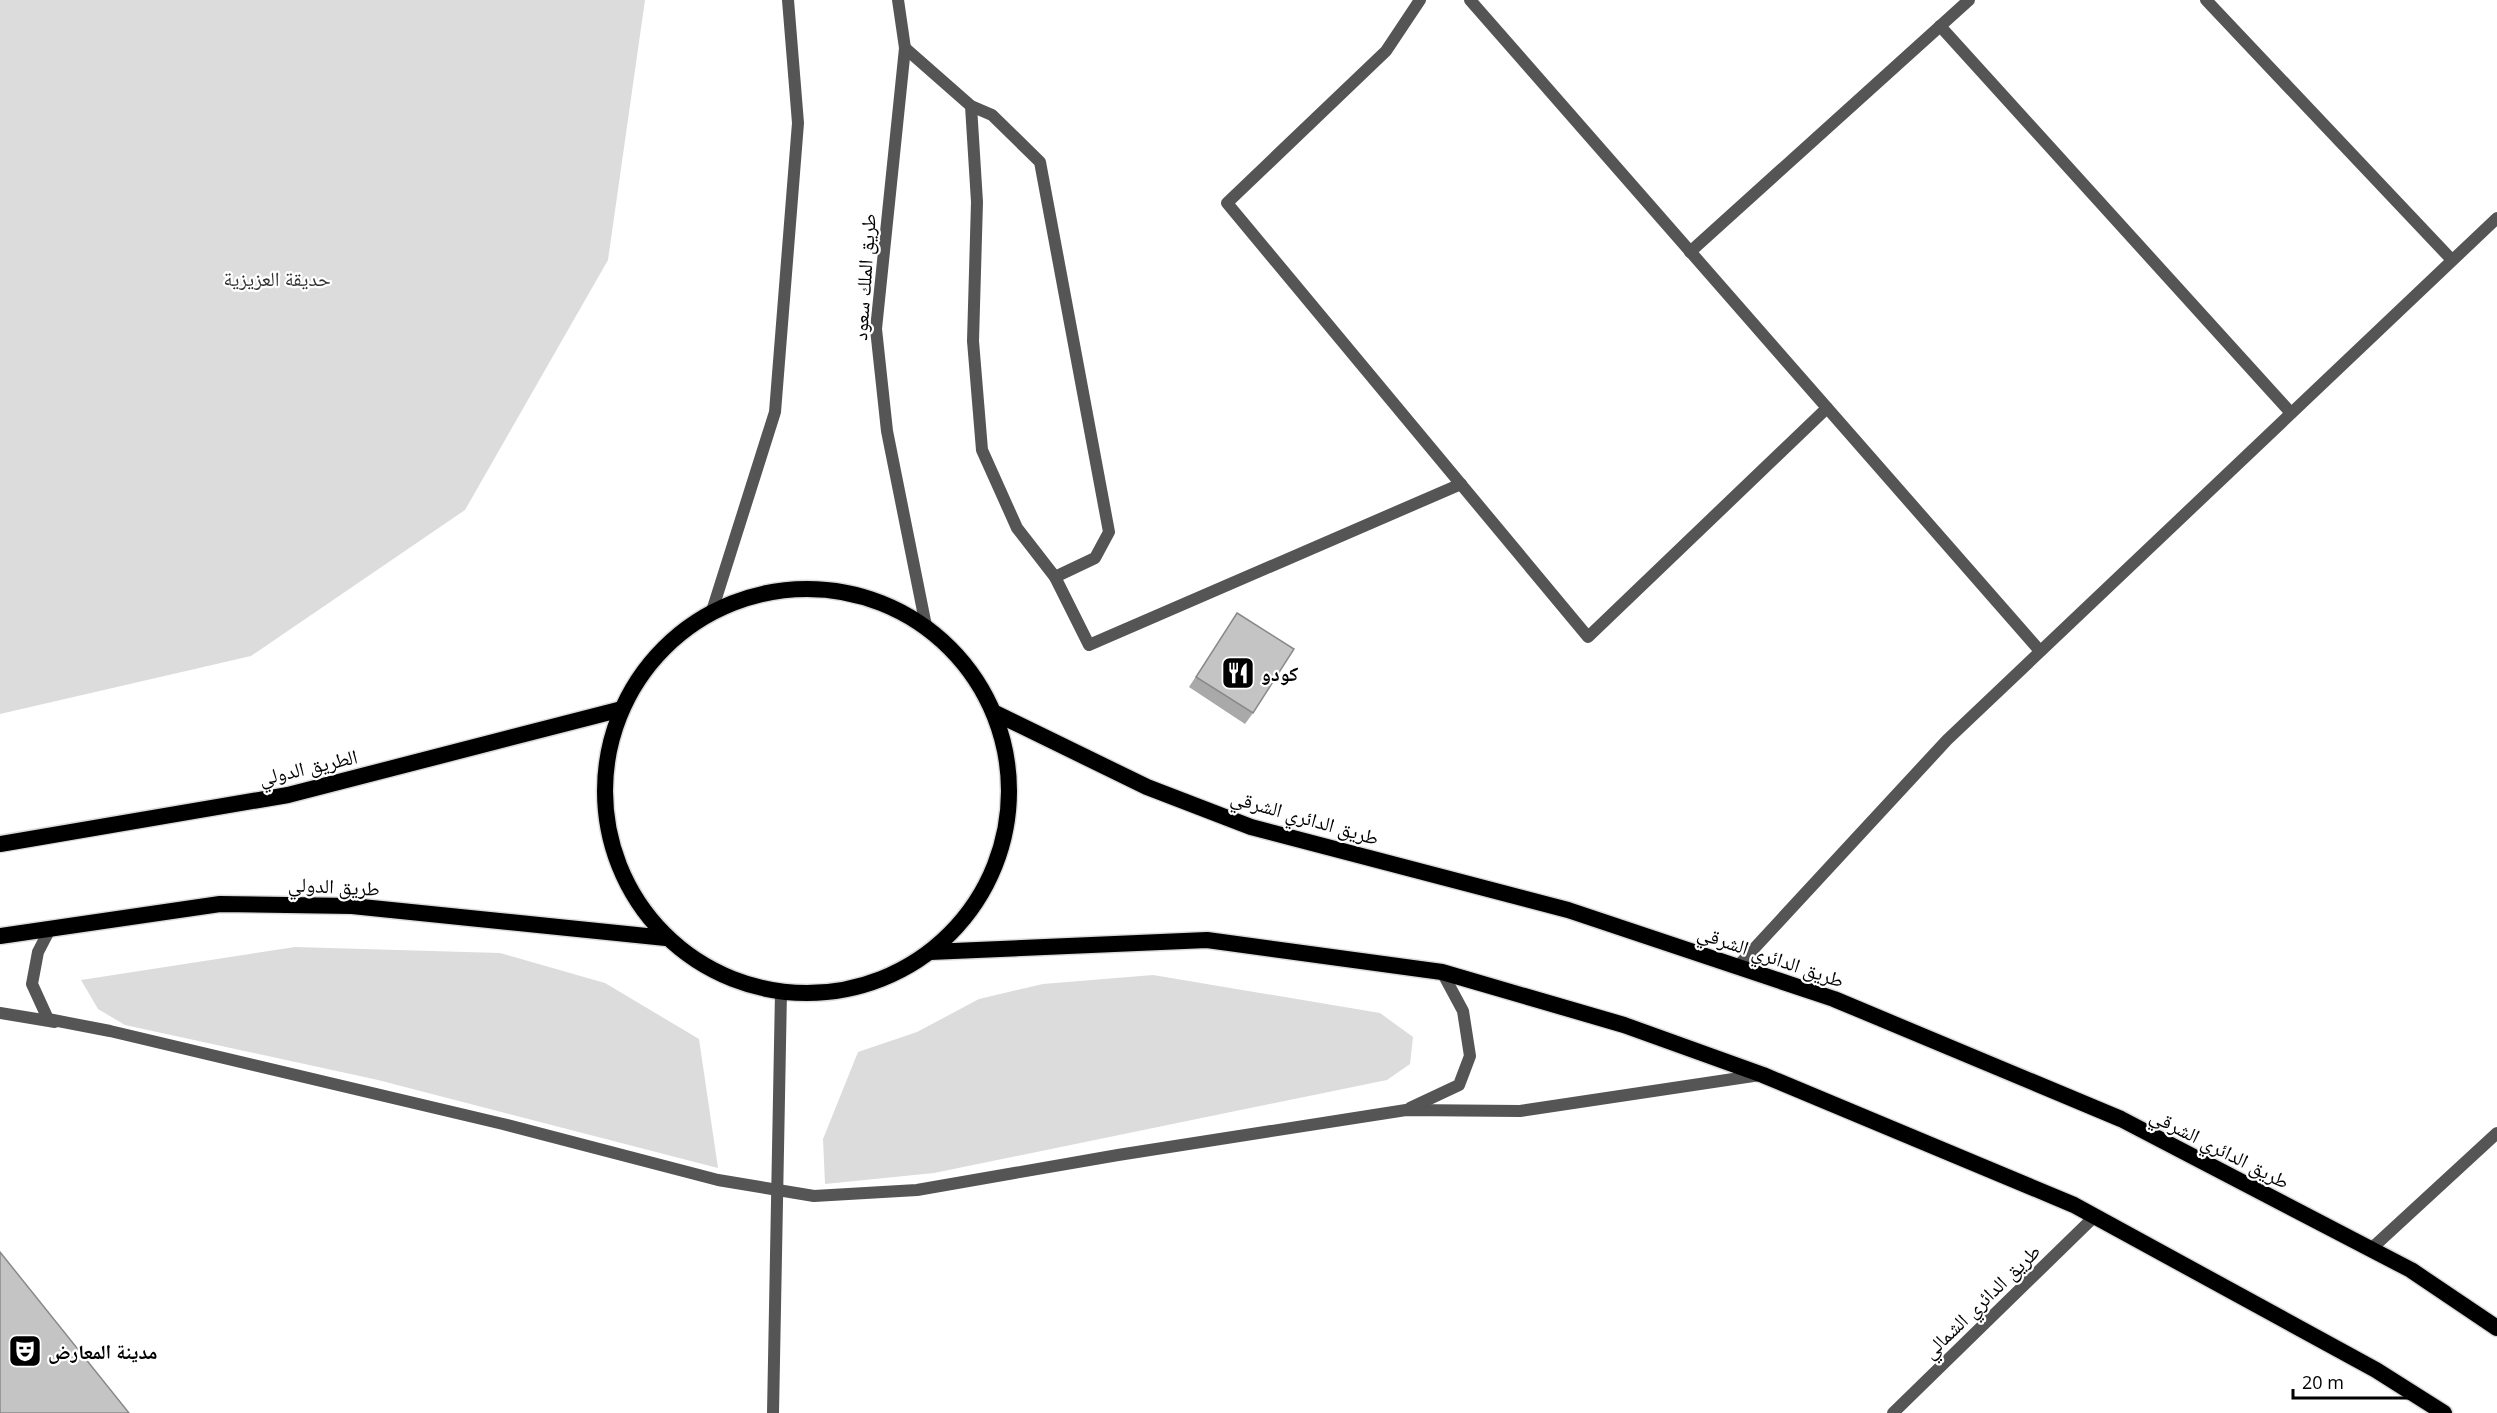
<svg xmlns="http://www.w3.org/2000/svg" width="2497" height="1413" viewBox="0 0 2497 1413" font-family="'Open Sans','Noto Naskh Arabic',sans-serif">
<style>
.green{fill:#dcdcdc}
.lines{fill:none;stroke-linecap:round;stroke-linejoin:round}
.trunk-casing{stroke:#dbdbdb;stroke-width:19}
.service{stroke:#555;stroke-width:12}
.minor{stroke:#555;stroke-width:12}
.tertiary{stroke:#555;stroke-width:12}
.trunk{stroke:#000;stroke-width:16}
.wall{fill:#a9a9a9}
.building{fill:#c4c4c4;stroke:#898989;stroke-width:1.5}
.labels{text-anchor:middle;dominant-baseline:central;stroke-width:4.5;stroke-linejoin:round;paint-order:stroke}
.street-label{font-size:20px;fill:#000;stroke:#fff}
.park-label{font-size:20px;fill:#333;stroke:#fff}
.poi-label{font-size:20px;font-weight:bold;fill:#000;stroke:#fff;text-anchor:start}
</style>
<rect width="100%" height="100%" fill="#fff"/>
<g class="green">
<polygon points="0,0 645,0 608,260 465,510 251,656 0,714"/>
<polygon points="295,947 500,953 605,983 699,1039 718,1168 378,1080 125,1025 98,1009 81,980"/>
<polygon points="1153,975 1380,1013 1413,1037 1410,1064 1387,1080 934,1173 825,1184 823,1139 858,1052 917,1032 979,999 1043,984"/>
</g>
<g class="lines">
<defs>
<g id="trunk">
<circle cx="807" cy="791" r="202"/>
<polyline points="995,713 1147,787 1251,827 1568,910 1834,999 2121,1119 2411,1270 2497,1328"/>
<polyline points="0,844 288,795 622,709"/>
<polyline points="0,936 220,904 352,906 666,938"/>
<polyline points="930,952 1207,940 1442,972 1624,1025 1763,1075 2074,1205 2376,1370 2444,1413"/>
</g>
</defs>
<use href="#trunk" class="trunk-casing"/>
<g class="service">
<polyline points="905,48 971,106 992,115 1040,162 1109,532 1095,558 1055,577"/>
<polyline points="971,106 977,202 973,341 982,450 1017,528 1055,577 1089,645 1461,484"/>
<polyline points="51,927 38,952 32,984 48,1019 110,1031 503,1124 718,1180 814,1196 917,1190 1118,1155 1406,1110 1520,1111 1760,1075"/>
<polyline points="0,1013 55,1022"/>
<polyline points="1410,1108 1459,1085 1470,1056 1463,1011 1442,972"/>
</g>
<g class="minor">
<polyline points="1420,0 1386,51 1227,203 1588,637 1827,408"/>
<polyline points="1470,0 2040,651"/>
<polyline points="2206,0 2452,260"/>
<polyline points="1940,26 2291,413"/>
<polyline points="1690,252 1969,0"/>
<polyline points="1737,967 1947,740 2497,218"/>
<polyline points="2371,1249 2497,1133"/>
<polyline points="1893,1413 2095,1216"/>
</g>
<g class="tertiary">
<polyline points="898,0 905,48 876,329 887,431 926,626"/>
<polyline points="712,611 775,412 798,123 788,0"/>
<polyline points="773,1413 781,992"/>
</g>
<use href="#trunk" class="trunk"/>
</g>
<polygon class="wall" points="1237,613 1253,713 1245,724 1189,687"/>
<g class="building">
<polygon points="1237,613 1294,649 1253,713 1196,677"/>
<polygon points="0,1252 129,1413 0,1413"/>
</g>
<defs>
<symbol id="restaurant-square" viewBox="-11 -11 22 22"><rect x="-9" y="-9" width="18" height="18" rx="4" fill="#000" stroke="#fff"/><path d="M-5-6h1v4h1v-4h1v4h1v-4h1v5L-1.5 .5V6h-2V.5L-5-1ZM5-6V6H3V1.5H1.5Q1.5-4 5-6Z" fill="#fff"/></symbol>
<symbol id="theatre-square" viewBox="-11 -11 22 22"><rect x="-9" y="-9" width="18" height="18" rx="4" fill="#000" stroke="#fff"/><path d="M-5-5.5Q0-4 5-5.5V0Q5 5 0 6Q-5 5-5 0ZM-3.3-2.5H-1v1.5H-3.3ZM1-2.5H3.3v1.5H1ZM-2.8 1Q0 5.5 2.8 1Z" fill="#fff"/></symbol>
</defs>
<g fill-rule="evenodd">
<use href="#restaurant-square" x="1219" y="654" width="38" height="38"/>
<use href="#theatre-square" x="6" y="1332" width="38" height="38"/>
</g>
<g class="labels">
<g class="street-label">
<text transform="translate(864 277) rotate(-86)">طريق الملك سعود</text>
<text transform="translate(308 767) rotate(-13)">الطريق الدولي</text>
<text transform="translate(1305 817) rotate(16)">طريق الدائري الشرقي</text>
<text transform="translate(334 886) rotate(3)">طريق الدولي</text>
<text transform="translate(1771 956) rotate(19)">طريق الدائري الشرقي</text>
<text transform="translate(2220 1148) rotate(27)">طريق الدائري الشرقي</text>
<text transform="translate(1981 1301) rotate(-44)">طريق الدائري الشمالي</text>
</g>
<g class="park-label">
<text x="277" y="278">حديقة العزيزية</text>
</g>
<g class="poi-label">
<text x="1261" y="673">كودو</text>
<text x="48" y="1351">مدينة المعارض</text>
</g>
</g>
<path d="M2293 1389v9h117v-9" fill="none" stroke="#000000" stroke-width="3"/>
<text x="2302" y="1389" font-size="18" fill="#000000" stroke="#ffffff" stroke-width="4.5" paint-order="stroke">20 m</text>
</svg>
